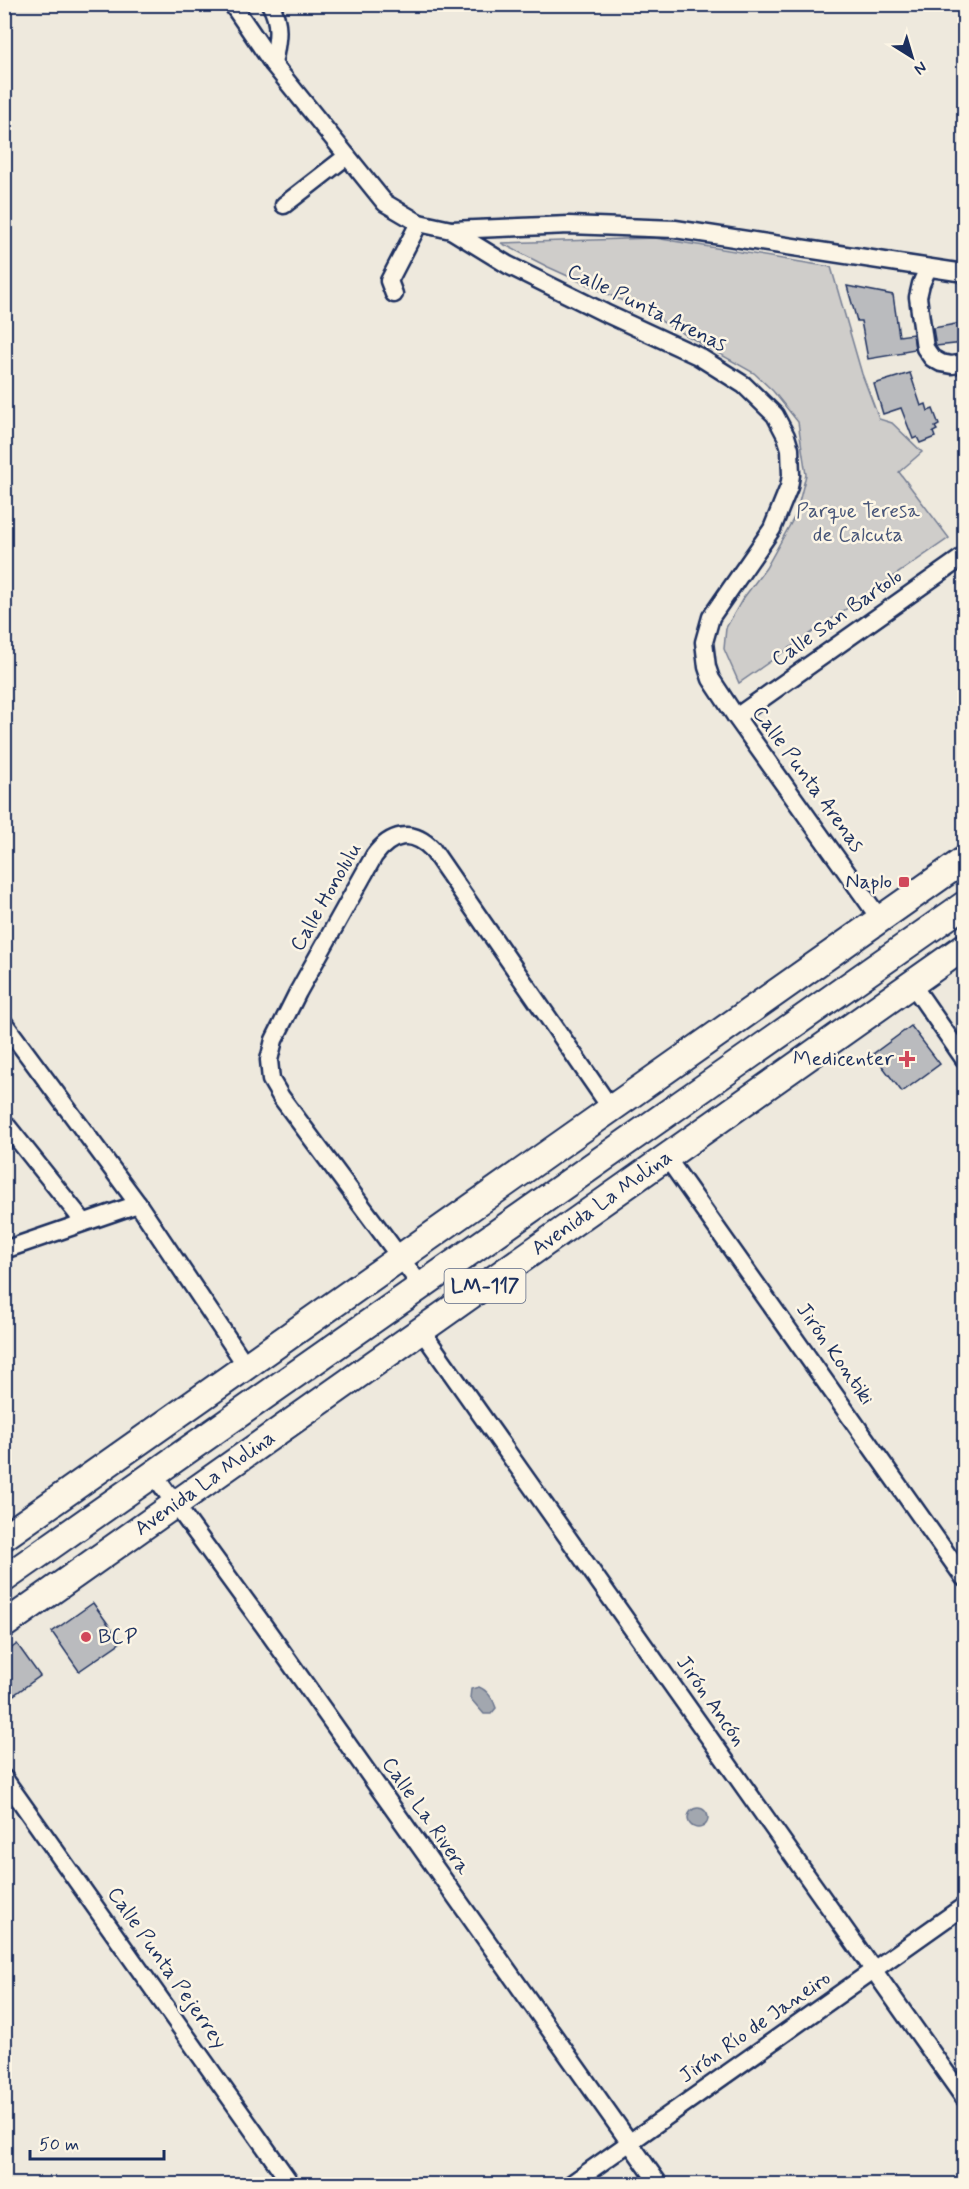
<svg xmlns="http://www.w3.org/2000/svg" width="969" height="2189" viewBox="0 0 969 2189" font-family="Mynerve,sans-serif">
<style>
.green{fill:#cfcdca;stroke:#757e94;stroke-width:1.5}
.water{fill:#a2a7af;stroke:#6c778f;stroke-width:1.5}
.building{fill:#babbbe;stroke:#1b2f5e;stroke-width:1.5}
.lines{fill:none;stroke-linecap:round;stroke-linejoin:round}
.street-casing{stroke:#1b2f5e;stroke-width:21}
.primary-casing{stroke:#1b2f5e;stroke-width:30}
.street{stroke:#fcf5e5;stroke-width:16}
.primary{stroke:#fcf5e5;stroke-width:26}
.poi-dot{fill:#d1495b;stroke:#fcf5e5;stroke-width:2}
.labels{text-anchor:middle;dominant-baseline:central;stroke-width:5;stroke-linejoin:round;paint-order:stroke}
.shield{fill:#fcf5e5;stroke:#5e6a86;stroke-width:1.5}
.shield-label{font-size:20px;font-weight:bold;fill:#1b2f5e}
.street-label{font-size:21px;fill:#1b2f5e;stroke:#fcf5e5}
.park-label{font-size:21px;fill:#485679;stroke:#fcf5e5}
.poi-label{font-size:21px;fill:#1b2f5e;stroke:#fcf5e5;text-anchor:end}
</style>
<rect width="100%" height="100%" fill="#eee9dd"/>
<filter id="ink" filterUnits="userSpaceOnUse"><feTurbulence type="fractalNoise" baseFrequency=".0167" numOctaves="2"/><feDisplacementMap in="SourceGraphic" scale="12" xChannelSelector="R" yChannelSelector="G"/><feConvolveMatrix kernelMatrix="1 2 1 2 8 2 1 2 1" color-interpolation-filters="sRGB"/></filter>
<g filter="url(#ink)">
<polygon class="green" points="655,238 831,267 862,374 879,419 892,423 922,452 899,472 949,538 739,683 724,649 726,628 742,600 766,568 796,514 806,475 798,422 773,391 754,373 636,307 548,267 501,243"/>
<g class="water">
<path d="M479 1687C487 1690 494 1700 496 1708L491 1714H484L470 1698 471 1689Z"/>
<circle cx="698" cy="1818" r="10"/>
</g>
<g class="building">
<polygon points="847,286 893,295 899,336 913,334 915,349 903,351 904,353 868,359 861,321 857,321"/>
<polygon points="962,323 964,343 936,346 933,328"/>
<polygon points="910,373 921,406 926,404 928,411 933,409 939,425 935,427 937,430 933,432 935,437 920,443 917,437 913,439 901,408 883,414 874,384"/>
<polygon points="911,1026 940,1064 902,1092 873,1054"/>
<polygon points="93,1603 121,1642 79,1671 52,1632"/>
<polygon points="17,1644 40,1676 4,1702 4,1654"/>
</g>
<g class="lines">
<defs>
<g id="street">
<polyline points="232,4 273,64 385,203 419,223 451,230 508,265 605,313 698,356 744,385 775,415 786,436 790,449 791,475 789,487 772,529 711,617 704,642 707,667 711,679 736,717 880,919"/>
<path d="M270 4C282 24 277 43 273 64"/>
<polyline points="284,205 347,156"/>
<polyline points="451,230 569,225 675,229 964,273"/>
<polyline points="928,268 921,284 918,297 925,348 932,358 941,363 952,365 964,363"/>
<polyline points="394,294 389,281 419,223"/>
<polyline points="736,717 964,556"/>
<polyline points="912,984 964,1059"/>
<polyline points="4,1023 138,1204 247,1367"/>
<polyline points="4,1122 83,1221"/>
<polyline points="667,1158 964,1578"/>
<polyline points="4,1250 138,1204"/>
<path d="M422 1287 281 1097 271 1080 269 1060 274 1040 298 992 374 856C390 834 412 828 432 849L612 1110"/>
<polyline points="421,1330 964,2098"/>
<polyline points="154,1475 264,1626 659,2184"/>
<polyline points="4,1778 291,2184"/>
<polyline points="571,2184 964,1906"/>
</g>
<g id="primary">
<polyline points="4,1537 964,860"/>
<polyline points="4,1579 964,905"/>
<path id="s1" d="M4 1625 964 947"/>
</g>
</defs>
<use href="#street" class="street-casing"/>
<use href="#primary" class="primary-casing"/>
<use href="#street" class="street"/>
<use href="#primary" class="primary"/>
</g>
</g>
<g class="poi-dot">
<rect x="898" y="876" width="12" height="12" rx="3"/>
<path d="M904 1050h6v6h6v6h-6v6h-6v-6h-6v-6h6z"/>
<circle cx="86" cy="1637" r="6"/>
</g>
<g class="labels">
<rect class="shield" x="444.5" y="1269" width="81" height="34" rx="4.5"/>
<g class="shield-label">
<text x="485" y="1286">LM-117</text>
</g>
<g class="street-label">
<text transform="translate(647 308) rotate(26)">Calle Punta Arenas</text>
<text transform="translate(837 618) rotate(-35)">Calle San Bartolo</text>
<text transform="translate(808 779) rotate(54)">Calle Punta Arenas</text>
<text transform="translate(326 897) rotate(-60)">Calle Honolulu</text>
<text stroke="none"><textPath href="#s1" startOffset="732">Avenida La Molina</textPath></text>
<text transform="translate(835 1354) rotate(55)">Jirón Kontiki</text>
<text stroke="none"><textPath href="#s1" startOffset="246">Avenida La Molina</textPath></text>
<text transform="translate(711 1701) rotate(55)">Jirón Ancón</text>
<text transform="translate(426 1816) rotate(55)">Calle La Rivera</text>
<text transform="translate(167 1968) rotate(55)">Calle Punta Pejerrey</text>
<text transform="translate(755 2027) rotate(-35)">Jirón Río de Janeiro</text>
</g>
<g class="park-label">
<text x="858" y="511">Parque Teresa<tspan x="858" dy="24">de Calcuta</tspan></text>
</g>
<g class="poi-label">
<text x="892" y="882">Naplo</text>
<text x="894" y="1059">Medicenter</text>
<text x="98" y="1637" text-anchor="start">BCP</text>
</g>
</g>
<rect width="969" height="2189" fill="none" stroke="#fcf5e5" stroke-width="24"/>
<rect x="12" y="12" width="945" height="2165" fill="none" stroke="#1b2f5e" stroke-width="2" filter="url(#ink)"/>
<g transform="translate(912 57) rotate(143)" stroke="#fcf5e5" stroke-width="4.5" paint-order="stroke">
<path d="M0-4.5L10 22L0 15L-10 22Z" fill="#1b2f5e"/>
<text y="-9" font-size="16" font-weight="bold" text-anchor="middle" fill="#1b2f5e">N</text>
</g>
<path d="M30 2150v9h134v-9" fill="none" stroke="#1b2f5e" stroke-width="3"/>
<text x="39" y="2150" font-size="18" fill="#1b2f5e" stroke="#fcf5e5" stroke-width="4.5" paint-order="stroke">50 m</text>
</svg>
